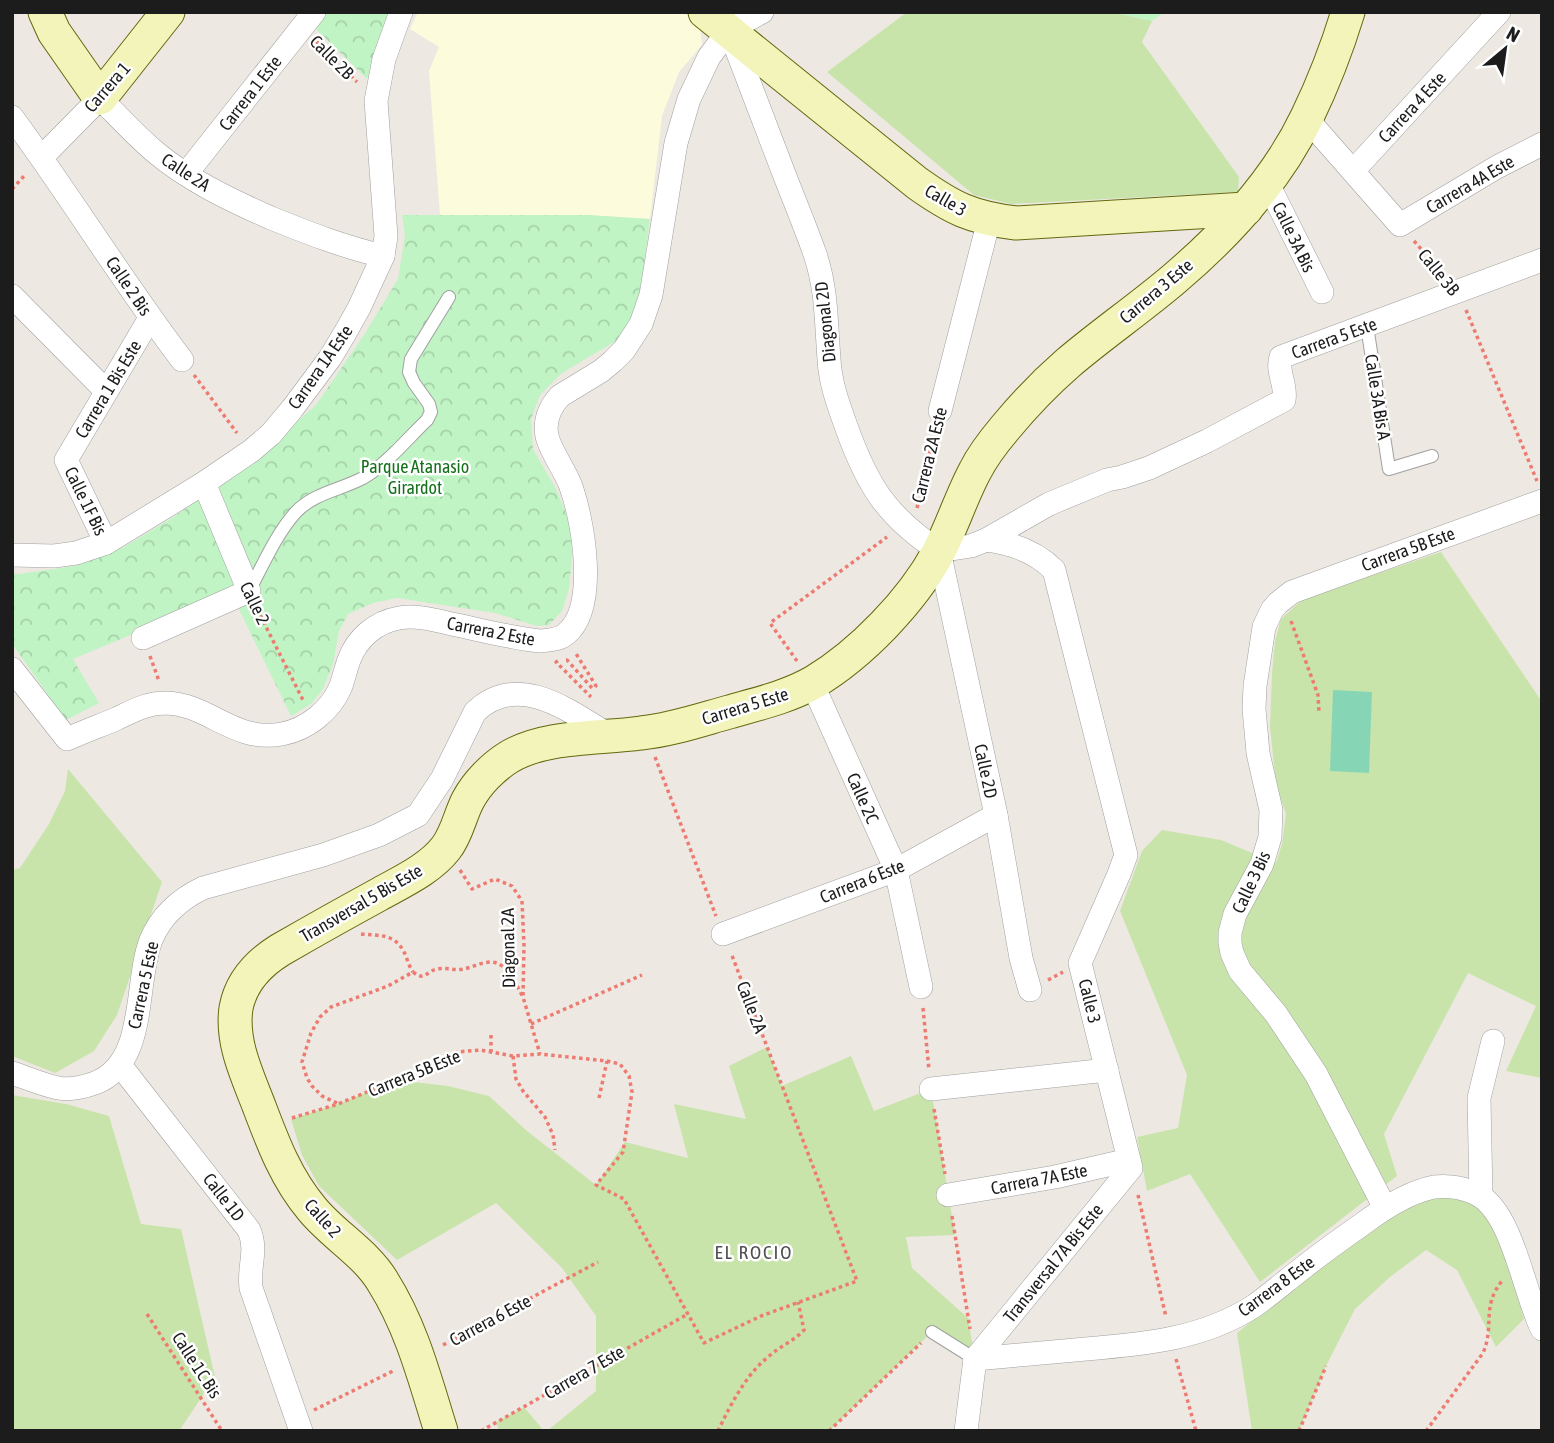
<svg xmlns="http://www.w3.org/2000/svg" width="1554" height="1443" viewBox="0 0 1554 1443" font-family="'Asap Condensed',sans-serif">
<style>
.education{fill:#fcfbdc}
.grass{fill:#c8e4ab}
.park{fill:url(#park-crowns)}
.pitch{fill:#86d6b5}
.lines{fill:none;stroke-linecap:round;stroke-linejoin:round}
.lane-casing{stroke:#a0a0a0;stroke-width:14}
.street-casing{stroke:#a0a0a0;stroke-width:24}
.secondary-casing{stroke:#62690d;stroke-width:35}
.path{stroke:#ee7b71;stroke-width:3.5;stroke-dasharray:3.5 3.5;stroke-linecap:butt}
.lane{stroke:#fff;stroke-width:12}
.street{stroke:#fff;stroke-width:23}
.secondary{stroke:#f2f4b9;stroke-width:33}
.labels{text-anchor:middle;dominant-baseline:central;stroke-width:5;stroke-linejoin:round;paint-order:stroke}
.street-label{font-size:18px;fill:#1c1c1c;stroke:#fff}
.park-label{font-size:18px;fill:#137119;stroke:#fff}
.neighbourhood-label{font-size:19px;letter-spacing:2px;fill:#4f4f4f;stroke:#fff}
</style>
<defs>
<pattern id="park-crowns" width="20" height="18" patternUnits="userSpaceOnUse" patternTransform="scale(1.75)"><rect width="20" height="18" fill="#c1f4c4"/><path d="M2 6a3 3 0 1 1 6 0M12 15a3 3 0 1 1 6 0" fill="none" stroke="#a5d1a8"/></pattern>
</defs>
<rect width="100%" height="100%" fill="#ede9e2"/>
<polygon class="education" points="418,12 683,12 700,24 702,45 679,72 662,116 650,219 587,215 440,215 429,71 439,47 410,29"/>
<g class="grass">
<polygon points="907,12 1111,12 1152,21 1142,42 1239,177 1238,192 1011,204 974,195 827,72"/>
<polygon points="1441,552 1542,702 1542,1078 1506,1071 1536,1006 1468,973 1384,1134 1397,1176 1260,1282 1190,1174 1147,1191 1137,1137 1178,1128 1187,1075 1120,911 1142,851 1162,830 1221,840 1276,863 1282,844 1286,814 1276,784 1270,727 1272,673 1275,641 1281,619 1303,599"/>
<polygon points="68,769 162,882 117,1015 94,1051 55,1073 12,1056 12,870 20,868 49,824 65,791"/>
<polygon points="767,1047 782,1086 851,1056 874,1111 931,1089 955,1235 906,1237 912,1268 968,1318 975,1359 932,1332 829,1431 547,1431 596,1391 596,1316 562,1268 496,1203 397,1260 319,1186 302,1155 291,1119 338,1104 396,1080 448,1086 489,1096 527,1131 596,1185 625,1142 688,1158 674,1104 746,1119 729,1066"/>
<polygon points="12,1095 66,1104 109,1116 141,1224 181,1229 215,1377 179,1431 12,1431"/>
<polygon points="1441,1195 1470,1199 1490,1216 1505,1255 1524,1319 1496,1347 1457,1270 1426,1250 1390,1277 1355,1309 1326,1366 1299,1431 1252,1431 1237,1333 1304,1279 1403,1208"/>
<polygon points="524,1407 544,1431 499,1431 496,1422"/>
</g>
<g class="park">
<polygon points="325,12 390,12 367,79 314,27"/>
<polygon points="1111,12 1165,12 1152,21"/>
<polygon points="402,215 587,215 650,219 640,295 629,322 616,341 562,373 540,395 531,419 533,449 556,489 570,523 572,557 569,589 562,611 549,625 537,626 495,613 397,598 373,603 348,614 339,631 333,664 323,689 311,704 291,716 231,593 73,659 99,703 66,720 12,644 12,573 19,574 74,566 124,547 172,518 239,472 316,405 364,335 398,279 405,235"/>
</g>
<polygon class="pitch" points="1333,690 1372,692 1369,773 1330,771"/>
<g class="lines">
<defs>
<g id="lane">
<polyline points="1367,326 1389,469 1432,456"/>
<path d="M249 591C263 565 276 534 296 512 314 493 340 490 363 478 387 464 407 439 427 420L431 412 429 404 414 383 409 372 411 359 449 297"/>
<polyline points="932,1332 975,1359"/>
</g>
<g id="street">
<path d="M731 35C749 83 768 131 786 179 796 204 806 229 815 254 827 290 826 322 829 359 830 382 838 404 846 426 867 485 886 516 939 551"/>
<path d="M12 117C71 197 122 281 182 360"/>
<polyline points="1307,119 1400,225 1497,167 1542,144"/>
<path d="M42 157 100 98C118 116 135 135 154 151 188 180 230 200 271 218 308 233 344 247 383 256"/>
<polyline points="1353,171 1499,12"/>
<polyline points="186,174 314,12"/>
<polyline points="1267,182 1322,292"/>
<polyline points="12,296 106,391"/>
<polyline points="940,411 989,220"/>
<polyline points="106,543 66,460 150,318"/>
<path d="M939 551 971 546 986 540 1049 504 1107 480 1122 477 1149 468 1207 441 1284 400C1287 385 1276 371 1281 357L1542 260"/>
<polyline points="939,551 996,815 1021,958 1030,990"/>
<polyline points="12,555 54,556 76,553 106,543 204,483 251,451 271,434 292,409 330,358 345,333 359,308 383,256 386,236 376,101 384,59 401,12"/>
<polyline points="143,638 249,591 204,483"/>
<path d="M12 669 67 739C83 732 99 726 116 719 133 711 146 703 166 703 209 704 234 743 282 734 308 729 331 710 341 686 344 677 346 668 349 660 357 638 376 622 399 618 417 615 434 620 452 624 481 630 511 638 540 641 549 640 559 640 566 634 599 607 583 519 570 484 564 469 550 450 547 436 544 421 550 407 560 396L601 371 613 361 624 350 641 324 651 295 676 143 689 99 709 57 729 30 762 12"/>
<polyline points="812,683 896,870 921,987"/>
<polyline points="723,934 896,870 996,815"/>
<path d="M120 1065 249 1230C258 1251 248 1266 251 1288L301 1431"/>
<path d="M12 1073C27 1078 43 1085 58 1088 70 1090 84 1087 95 1083 148 1063 134 983 151 940 161 916 180 899 203 888L323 855 379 835 418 815 442 779 475 712C518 670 571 712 612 737"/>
<polyline points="931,1089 1107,1070"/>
<polyline points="948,1195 1055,1177 1129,1160"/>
<polyline points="1481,1196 1479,1098 1493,1041"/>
<polyline points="1385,1208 1316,1074 1276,1014 1240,971 1232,953 1230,943 1230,933 1235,914 1262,864 1270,837 1271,810 1258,753 1254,709 1255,686 1264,627 1272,610 1278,603 1292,592 1542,501"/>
<path d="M975 1359 1131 1168 1080 963 1119 874 1126 855 1054 570C1036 552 1012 543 986 540"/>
<path d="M975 1359C1012 1356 1049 1352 1086 1349 1145 1344 1203 1339 1254 1306 1271 1294 1287 1280 1304 1267 1323 1252 1344 1237 1364 1223 1384 1208 1409 1192 1434 1187 1449 1185 1467 1188 1480 1196 1513 1216 1524 1293 1542 1329"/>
<polyline points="966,1431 975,1359"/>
</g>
<g id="secondary">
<polyline points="45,12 54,32 100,98 168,12"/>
<path d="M705 12 917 183C952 208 972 218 1016 223L1246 209"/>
<path d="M441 1431C425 1380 412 1328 383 1282 366 1253 333 1235 312 1209 286 1178 273 1143 259 1106 247 1075 231 1042 236 1008 241 982 259 963 280 950 313 931 345 913 378 895 401 882 430 869 446 848 457 834 460 815 468 800 477 783 493 767 509 757 546 735 598 739 641 733 671 730 700 720 729 712 757 704 788 697 814 682 861 654 912 601 938 553 952 527 961 497 975 471 983 455 994 441 1005 428 1024 405 1045 383 1068 363 1102 334 1140 308 1174 279 1227 234 1277 180 1307 117 1323 84 1337 48 1348 12"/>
</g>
</defs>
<use href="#lane" class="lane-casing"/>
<use href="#street" class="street-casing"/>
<use href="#secondary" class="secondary-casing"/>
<g class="path">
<polyline points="316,41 357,82"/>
<polyline points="12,189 26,174"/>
<polyline points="1414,241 1444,275"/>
<polyline points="1466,310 1537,481"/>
<polyline points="194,375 237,433"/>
<polyline points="917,508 935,430"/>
<polyline points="257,609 304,702"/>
<polyline points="1291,621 1318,695 1319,712"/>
<polyline points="150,656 159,681"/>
<polyline points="566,660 567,660 592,688 596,686 575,652"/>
<polyline points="558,661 556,662 591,697"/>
<polyline points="797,661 770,623 887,537"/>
<polyline points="655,757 716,916"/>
<polyline points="460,870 472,889 495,879 512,886 522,901 524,945 523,997 540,1054"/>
<path d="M361 934C378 936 393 933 403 950 407 957 408 965 413 972"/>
<polyline points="1048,980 1063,972"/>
<polyline points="923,1008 929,1070"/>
<polyline points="531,1024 642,975"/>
<polyline points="491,1035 491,1052"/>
<polyline points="513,1056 516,1079 523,1091 545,1117 553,1135 555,1150"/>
<polyline points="599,1098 607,1061"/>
<path d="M337 1103 322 1096 312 1086 307 1078 302 1062 311 1033 320 1017 331 1007 388 986 413 972C425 982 426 971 437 969 446 967 455 971 464 969 473 967 482 962 491 962 507 962 516 985 523 997"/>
<polyline points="934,1109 945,1174"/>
<polyline points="292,1118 338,1104 423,1069 457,1052 480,1050 513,1056 540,1054 607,1061 620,1064 629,1076 632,1092 623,1152 596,1185 624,1199 704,1343 761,1316 857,1281 731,953"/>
<polyline points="1138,1195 1166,1317"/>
<polyline points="952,1216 970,1329"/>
<polyline points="147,1314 222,1431"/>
<polyline points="443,1345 598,1262"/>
<polyline points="1176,1359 1196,1431"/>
<polyline points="314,1410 395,1370"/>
<polyline points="481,1431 688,1314"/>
<path d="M718 1431C731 1404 745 1376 768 1357 780 1346 794 1341 804 1330L798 1302"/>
<polyline points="829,1431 921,1343"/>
<polyline points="1299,1431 1326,1366"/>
<path d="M1426 1431 1483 1353C1495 1325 1481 1307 1502 1281"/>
</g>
<use href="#lane" class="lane"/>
<use href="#street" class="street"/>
<use href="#secondary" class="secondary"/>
</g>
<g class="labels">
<g class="street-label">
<text transform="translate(332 57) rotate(45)">Calle 2B</text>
<text transform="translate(107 87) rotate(-49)">Carrera 1</text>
<text transform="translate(250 93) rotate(-52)">Carrera 1 Este</text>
<text transform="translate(1412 107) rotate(-47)">Carrera 4 Este</text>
<text transform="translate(186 172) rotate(33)">Calle 2A</text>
<text transform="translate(1470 184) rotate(-30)">Carrera 4A Este</text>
<text transform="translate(946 200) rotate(30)">Calle 3</text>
<text transform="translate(1294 237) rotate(64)">Calle 3A Bis</text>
<text transform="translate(1439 272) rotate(51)">Calle 3B</text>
<text transform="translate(129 286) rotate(56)">Calle 2 Bis</text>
<text transform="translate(1156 291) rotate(-40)">Carrera 3 Este</text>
<text transform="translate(825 322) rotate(-96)">Diagonal 2D</text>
<text transform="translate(1334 338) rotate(-20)">Carrera 5 Este</text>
<text transform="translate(320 367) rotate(-55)">Carrera 1A Este</text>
<text transform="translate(108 389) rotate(-59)">Carrera 1 Bis Este</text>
<text transform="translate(1378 397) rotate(81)">Calle 3A Bis A</text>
<text transform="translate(929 455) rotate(-76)">Carrera 2A Este</text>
<text transform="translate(86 501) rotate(64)">Calle 1F Bis</text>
<text transform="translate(1408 549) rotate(-20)">Carrera 5B Este</text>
<text transform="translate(255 603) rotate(64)">Calle 2</text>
<text transform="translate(491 631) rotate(11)">Carrera 2 Este</text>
<text transform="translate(745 706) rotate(-17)">Carrera 5 Este</text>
<text transform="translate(986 771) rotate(78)">Calle 2D</text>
<text transform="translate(863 798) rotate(66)">Calle 2C</text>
<text transform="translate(862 881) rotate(-22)">Carrera 6 Este</text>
<text transform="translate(1251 882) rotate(-65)">Calle 3 Bis</text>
<text transform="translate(361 903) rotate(-30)">Transversal 5 Bis Este</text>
<text transform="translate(508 948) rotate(-91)">Diagonal 2A</text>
<text transform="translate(143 985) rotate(-78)">Carrera 5 Este</text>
<text transform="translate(1090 1001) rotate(76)">Calle 3</text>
<text transform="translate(752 1007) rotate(69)">Calle 2A</text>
<text transform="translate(414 1073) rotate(-22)">Carrera 5B Este</text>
<text transform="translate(1039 1179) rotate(-11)">Carrera 7A Este</text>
<text transform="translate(224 1197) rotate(52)">Calle 1D</text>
<text transform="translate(323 1218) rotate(48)">Calle 2</text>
<text transform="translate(1053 1263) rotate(-51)">Transversal 7A Bis Este</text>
<text transform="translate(1276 1286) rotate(-36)">Carrera 8 Este</text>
<text transform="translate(490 1320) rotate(-28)">Carrera 6 Este</text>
<text transform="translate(197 1365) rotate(57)">Calle 1C Bis</text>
<text transform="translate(584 1372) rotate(-30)">Carrera 7 Este</text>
</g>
<g class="park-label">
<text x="415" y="466">Parque Atanasio<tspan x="415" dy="21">Girardot</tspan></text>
</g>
<g class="neighbourhood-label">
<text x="754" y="1252">EL ROCIO</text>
</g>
</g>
<rect width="1554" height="1443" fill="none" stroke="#1c1c1c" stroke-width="28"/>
<g transform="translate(1505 49) rotate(29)" stroke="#ffffff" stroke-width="5" paint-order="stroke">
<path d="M0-5L12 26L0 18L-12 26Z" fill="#1c1c1c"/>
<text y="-10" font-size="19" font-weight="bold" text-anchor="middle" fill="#1c1c1c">N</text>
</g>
</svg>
